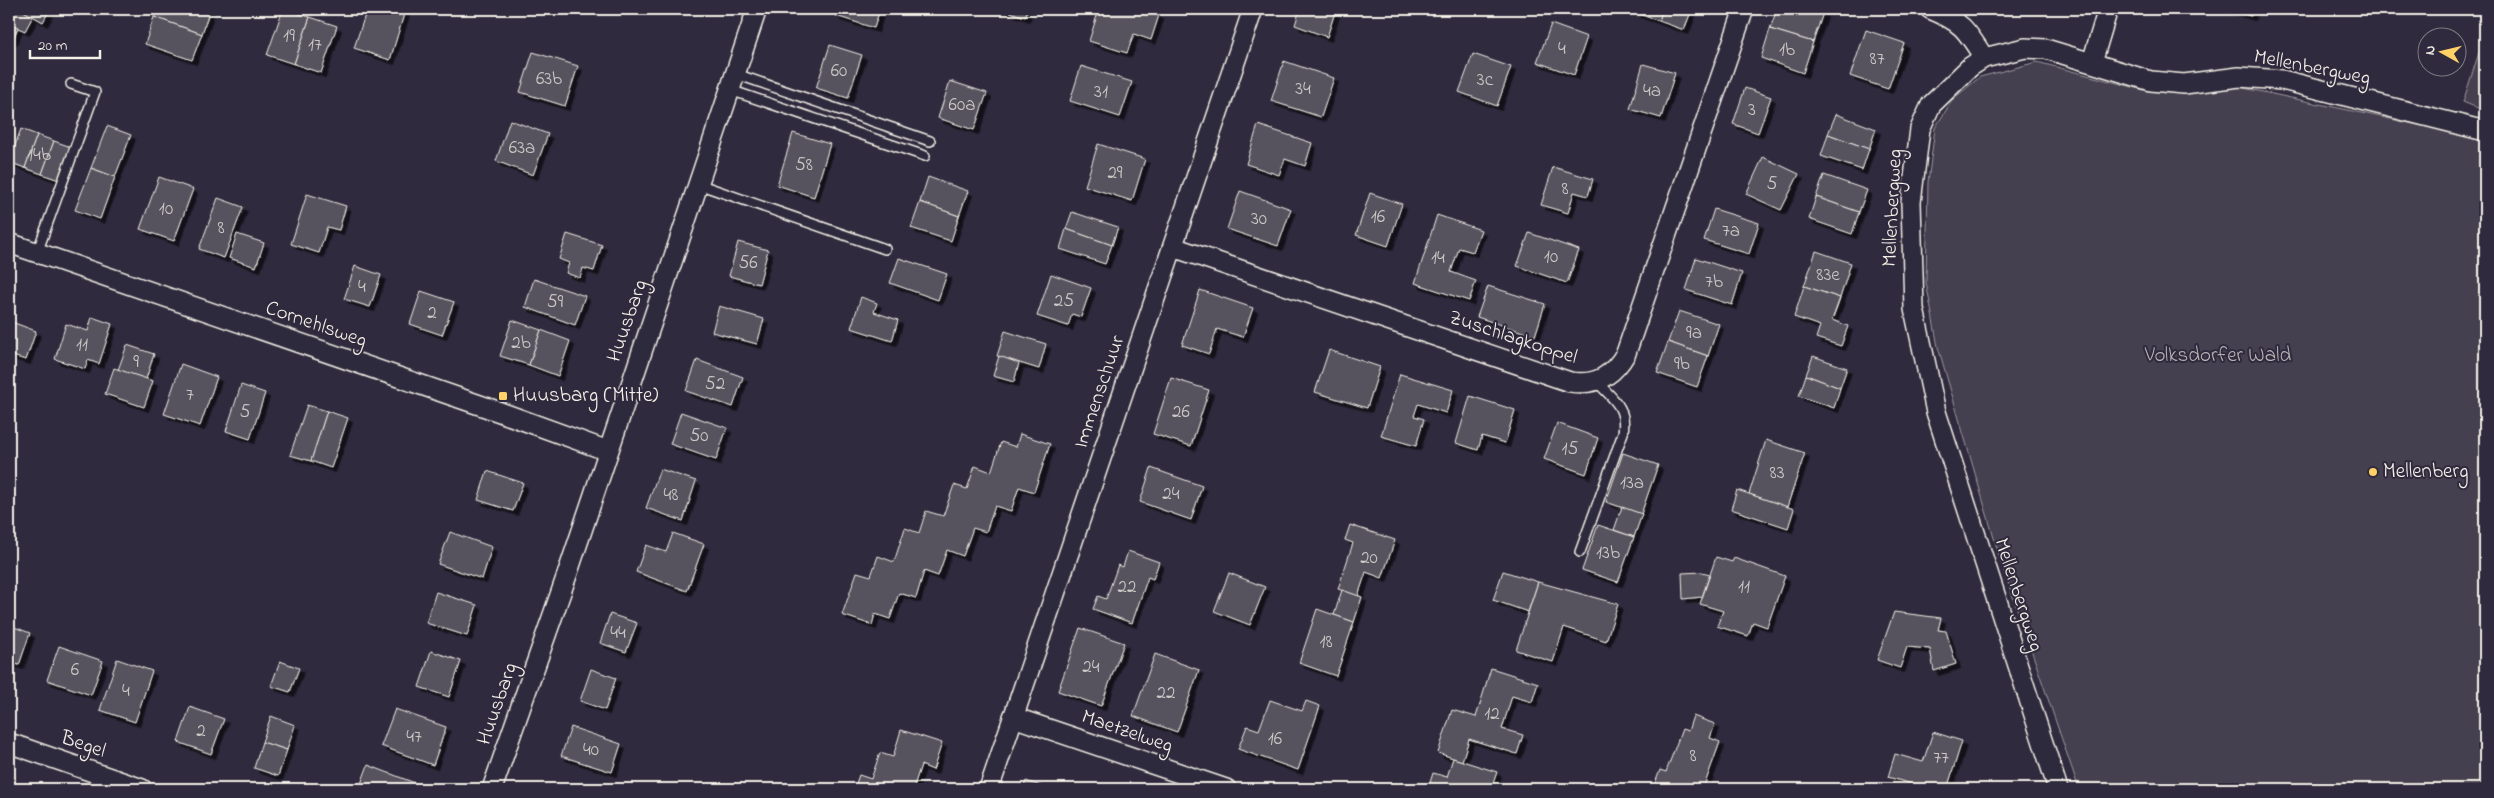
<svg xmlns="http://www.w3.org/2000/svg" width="2494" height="798" viewBox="0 0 2494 798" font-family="'Indie Flower',sans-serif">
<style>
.green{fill:#454050;stroke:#9c989c}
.building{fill:#56525f;stroke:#f4f1e8;filter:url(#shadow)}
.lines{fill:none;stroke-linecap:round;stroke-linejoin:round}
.service-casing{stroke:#f4f1e8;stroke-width:12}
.minor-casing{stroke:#f4f1e8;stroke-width:22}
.service{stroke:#2f2a3d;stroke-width:9}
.minor{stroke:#2f2a3d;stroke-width:19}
.poi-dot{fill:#ffd166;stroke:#2f2a3d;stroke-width:2}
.labels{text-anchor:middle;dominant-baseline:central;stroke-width:4;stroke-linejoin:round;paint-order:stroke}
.number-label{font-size:19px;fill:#ccc9c6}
.street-label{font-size:21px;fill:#f4f1e8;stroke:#2f2a3d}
.park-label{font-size:21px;fill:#b7b3b3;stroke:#2f2a3d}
.poi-label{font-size:21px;fill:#f4f1e8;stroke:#2f2a3d;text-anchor:start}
</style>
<defs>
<filter id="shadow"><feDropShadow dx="4.5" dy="4.5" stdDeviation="0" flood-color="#0009"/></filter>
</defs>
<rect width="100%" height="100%" fill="#2f2a3d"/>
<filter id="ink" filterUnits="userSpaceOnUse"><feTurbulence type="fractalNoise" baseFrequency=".02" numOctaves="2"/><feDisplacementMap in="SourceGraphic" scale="10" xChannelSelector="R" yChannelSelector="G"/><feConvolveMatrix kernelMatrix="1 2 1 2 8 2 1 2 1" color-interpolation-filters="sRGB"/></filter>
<g filter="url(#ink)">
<g class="green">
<polygon points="2485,34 2485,111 2463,102"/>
<polygon points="2037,62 2144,90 2239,87 2485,139 2485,789 2079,789 2001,562 1938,347 1926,282 1928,182 1935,128 1953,99 1980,77"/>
</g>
<g class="building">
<polygon points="9,9 20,9 33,16 25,31 9,24"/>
<polygon points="20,9 50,9 43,22"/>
<polygon points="157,9 210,9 202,34 154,17"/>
<polygon points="283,9 310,17 294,64 267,55"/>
<polygon points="367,9 397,9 405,11 390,60 354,48"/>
<polygon points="838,9 880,9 874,28 836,16"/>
<polygon points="1001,9 1028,9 1025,17"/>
<polygon points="1099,9 1139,9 1159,15 1151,40 1134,34 1127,53 1089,41"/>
<polygon points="1300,9 1336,9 1327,37 1295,25"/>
<polygon points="1637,9 1663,9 1659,21 1636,13"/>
<polygon points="1663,9 1692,9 1684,30 1659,21"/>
<polygon points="1777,9 1811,9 1823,13 1813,42 1770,29"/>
<polygon points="2226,9 2253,9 2251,16"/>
<polygon points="154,17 202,34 192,60 145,44"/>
<polygon points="310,17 337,26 321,73 294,64"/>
<polygon points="9,24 18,27 13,40 9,39"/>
<polygon points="1551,24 1587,37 1574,75 1537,62"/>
<polygon points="1770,29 1813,42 1803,73 1761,58"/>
<polygon points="1866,30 1904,43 1888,89 1850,76"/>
<polygon points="830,45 862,55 848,98 816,88"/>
<polygon points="533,52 578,66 565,106 520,92"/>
<polygon points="1473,54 1511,67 1497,106 1459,92"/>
<polygon points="1284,61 1334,78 1321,117 1271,101"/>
<polygon points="1643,64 1675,73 1661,118 1630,109"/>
<polygon points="1081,66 1132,82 1120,117 1070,101"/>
<polygon points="950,81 987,93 974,130 938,118"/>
<polygon points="1745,88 1771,97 1758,133 1733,124"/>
<polygon points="1836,114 1876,129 1869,149 1828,134"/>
<polygon points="510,120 548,134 533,175 496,161"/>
<polygon points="1258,125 1312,143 1305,166 1285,159 1279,175 1246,164"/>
<polygon points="107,126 131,135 115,177 91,168"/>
<polygon points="21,129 37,135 25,168 9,162"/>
<polygon points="793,133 830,144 814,197 777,185"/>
<polygon points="1828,134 1869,149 1862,170 1821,156"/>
<polygon points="37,135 54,141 42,174 25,168"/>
<polygon points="54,141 71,147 59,180 42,174"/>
<polygon points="1098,144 1145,159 1132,201 1085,186"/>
<polygon points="1763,157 1799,174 1781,210 1746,194"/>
<polygon points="1553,167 1593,179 1588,196 1574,192 1568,213 1541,205"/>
<polygon points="91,168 115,177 100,219 75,210"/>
<polygon points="1824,175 1867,190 1859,212 1816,197"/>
<polygon points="159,177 193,189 174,241 140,229"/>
<polygon points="928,177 968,191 959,216 920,202"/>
<polygon points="1240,191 1291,209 1278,246 1227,229"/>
<polygon points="1370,193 1402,204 1388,246 1356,235"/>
<polygon points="307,194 346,206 339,230 327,227 319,253 291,244"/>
<polygon points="1816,197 1859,212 1852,234 1809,219"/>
<polygon points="218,198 243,207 224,258 199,249"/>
<polygon points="920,202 959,216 951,241 911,228"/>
<polygon points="1714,209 1759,223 1749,254 1704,240"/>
<polygon points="1072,212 1118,227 1112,245 1066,229"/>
<polygon points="1437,215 1481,230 1473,252 1459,248 1451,272 1476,281 1469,301 1415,283"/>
<polygon points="1066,229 1112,245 1105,264 1060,249"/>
<polygon points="1529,233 1579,250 1567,283 1517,266"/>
<polygon points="237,234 264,243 256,267 229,258"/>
<polygon points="567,234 602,245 594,271 583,268 580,278 566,273 569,263 559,259"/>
<polygon points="738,242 768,250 759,284 729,276"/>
<polygon points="1816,251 1851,263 1840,298 1804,286"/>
<polygon points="899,258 947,274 938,300 890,283"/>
<polygon points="1696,258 1742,273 1732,305 1686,290"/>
<polygon points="355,266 381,275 370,307 344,299"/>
<polygon points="1051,274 1091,288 1081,317 1072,314 1068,326 1037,316"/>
<polygon points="534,279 585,296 575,325 525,307"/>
<polygon points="1488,286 1545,304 1535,336 1477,317"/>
<polygon points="1804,286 1840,298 1832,320 1848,326 1841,346 1816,338 1820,326 1794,317"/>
<polygon points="1200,290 1253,308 1243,337 1217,329 1209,354 1182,345"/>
<polygon points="421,291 454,302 442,335 410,324"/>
<polygon points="861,297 877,303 874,312 898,320 892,341 851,328"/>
<polygon points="719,306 764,319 757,344 712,332"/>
<polygon points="1679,311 1719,324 1708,356 1668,342"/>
<polygon points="92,317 112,324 99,364 88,360 85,369 55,359 66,324 88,331"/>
<polygon points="512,320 541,330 529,365 500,356"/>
<polygon points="9,321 36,331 26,360 9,355"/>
<polygon points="541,330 570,341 558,376 529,365"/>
<polygon points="1005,331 1046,344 1039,369 997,356"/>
<polygon points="1668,342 1708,356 1697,387 1657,373"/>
<polygon points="127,345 154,354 146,379 118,370"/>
<polygon points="1329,350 1380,367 1367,408 1315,392"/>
<polygon points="999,356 1019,363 1014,382 993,376"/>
<polygon points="1813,356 1847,368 1840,388 1806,375"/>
<polygon points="697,360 743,377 733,407 686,391"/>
<polygon points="181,364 217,377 200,426 164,414"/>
<polygon points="114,368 153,381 144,407 105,394"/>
<polygon points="1400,374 1453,390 1446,413 1418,404 1414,416 1424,419 1416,446 1381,436"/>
<polygon points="1806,375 1840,388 1834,408 1799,396"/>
<polygon points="1171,378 1209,390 1191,446 1153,434"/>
<polygon points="241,385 265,393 250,439 226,431"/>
<polygon points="1470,396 1515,410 1505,443 1482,436 1478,450 1456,443"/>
<polygon points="307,405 327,411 311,461 290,455"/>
<polygon points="327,411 348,418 331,468 311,461"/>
<polygon points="681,412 727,428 716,460 670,444"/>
<polygon points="1557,423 1598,438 1586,474 1544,459"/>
<polygon points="1020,434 1050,444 1034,492 1019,487 1011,511 995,506 986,532 973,528 963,556 947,550 938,576 924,571 916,598 899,593 890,619 875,614 872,625 842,615 857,572 871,576 878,556 894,562 905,528 919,533 926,511 943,516 954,485 967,489 975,466 991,472 1001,442 1016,447"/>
<polygon points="1766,440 1805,453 1787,507 1749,494"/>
<polygon points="1623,453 1658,465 1641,514 1606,502"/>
<polygon points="1151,468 1202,486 1191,520 1140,502"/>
<polygon points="660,469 696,481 683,521 646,508"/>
<polygon points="487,471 523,483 513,511 478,500"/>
<polygon points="1737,490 1794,509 1788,528 1731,509"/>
<polygon points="1622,507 1642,514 1634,537 1614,530"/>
<polygon points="1350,525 1395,540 1382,578 1366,572 1358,596 1338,589 1353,543 1345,540"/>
<polygon points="1598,525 1634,537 1618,582 1582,570"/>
<polygon points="450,532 492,547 482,579 438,564"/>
<polygon points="673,533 704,544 687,591 636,572 646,545 666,552"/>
<polygon points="1128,551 1159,562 1153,579 1148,577 1132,623 1093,609 1098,596 1106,599 1118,565 1123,567"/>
<polygon points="1716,557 1732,562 1734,558 1785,576 1767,627 1753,622 1748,636 1717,626 1723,611 1700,604"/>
<polygon points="1503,571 1538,582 1528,612 1493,600"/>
<polygon points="1702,572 1710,574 1702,597 1683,599 1682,573"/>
<polygon points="1229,573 1265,587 1250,625 1214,611"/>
<polygon points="1538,582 1618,604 1606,641 1564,627 1553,662 1516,650"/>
<polygon points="1342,590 1362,597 1354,622 1334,615"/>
<polygon points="436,592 477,605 467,636 426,623"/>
<polygon points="1317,609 1354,622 1336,676 1299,663"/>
<polygon points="1894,612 1941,618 1938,630 1946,631 1956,664 1934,671 1930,649 1907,647 1900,668 1877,660"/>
<polygon points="610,614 637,623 626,652 600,643"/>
<polygon points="9,625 30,633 19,665 9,662"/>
<polygon points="1080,628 1124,643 1101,706 1058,691"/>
<polygon points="59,646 103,661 91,695 47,680"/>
<polygon points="431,651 461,661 449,697 419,687"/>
<polygon points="1155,654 1199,670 1177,732 1133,716"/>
<polygon points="117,659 152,671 135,722 100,710"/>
<polygon points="280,661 299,668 290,692 271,686"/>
<polygon points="1491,668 1538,683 1532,702 1512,696 1502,729 1523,735 1517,754 1469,739 1462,761 1438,753 1452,710 1476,717"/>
<polygon points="591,669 616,678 605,710 580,701"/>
<polygon points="1270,700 1302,711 1306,701 1320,706 1298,770 1238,749 1247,726 1259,730"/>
<polygon points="190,707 224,719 211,754 178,742"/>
<polygon points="395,709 446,727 433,765 381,746"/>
<polygon points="271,716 295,725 287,750 262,742"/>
<polygon points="1693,716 1715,724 1710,738 1720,742 1703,789 1692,785 1690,789 1653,789 1660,770 1666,772 1682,729 1688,731"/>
<polygon points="571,727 621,744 612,772 561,756"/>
<polygon points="901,730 942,743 933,770 921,765 913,789 854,789 859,775 871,779 880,753 893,757"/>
<polygon points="1933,732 1962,741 1947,789 1928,789 1888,777 1895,754 1923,762"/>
<polygon points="262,742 287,750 278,776 254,768"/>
<polygon points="1453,758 1497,772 1491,789 1428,789 1433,773 1447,777"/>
<polygon points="368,765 420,785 419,789 359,789"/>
<polygon points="1026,781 1050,789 1023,789"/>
</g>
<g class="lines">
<defs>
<g id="service">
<polyline points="736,74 930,141"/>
<polyline points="730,90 925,156"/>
<polyline points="698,184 885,249"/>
<polyline points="37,253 95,92 71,84"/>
<path d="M1580 552 1623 433C1627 407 1613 399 1597 382"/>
<polyline points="97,789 102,775"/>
</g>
<g id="minor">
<path d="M1930 9C1962 22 1966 29 1984 58"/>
<polyline points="2092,62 2108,9"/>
<polyline points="9,243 500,412 608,451"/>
<path d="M1173 247 1570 382C1596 386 1613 376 1626 353L1744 9"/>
<polyline points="1013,717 1226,789"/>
<polyline points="9,743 142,789"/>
<polyline points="492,789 567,575 757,9"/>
<polyline points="989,789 1253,9"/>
<polyline points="2058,789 1936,412 1914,309 1911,202 1920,129 1931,105 1970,67 1984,58 2025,48 2046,49 2151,81 2184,84 2239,77 2282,80 2485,131"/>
</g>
</defs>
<use href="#service" class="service-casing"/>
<use href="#minor" class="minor-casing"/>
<use href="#service" class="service"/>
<use href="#minor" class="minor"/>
</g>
</g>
<g class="poi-dot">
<rect x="498" y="391" width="10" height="10" rx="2.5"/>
<circle cx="2373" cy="472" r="5"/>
</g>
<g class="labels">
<g class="number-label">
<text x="289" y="36">19</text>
<text x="315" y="45">17</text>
<text x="1562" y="49">4</text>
<text x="1787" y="50">1b</text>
<text x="1877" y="59">87</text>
<text x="839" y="71">60</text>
<text x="549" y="79">63b</text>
<text x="1485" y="80">3c</text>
<text x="1303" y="89">34</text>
<text x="1652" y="91">4a</text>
<text x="1101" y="92">31</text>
<text x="962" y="105">60a</text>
<text x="1752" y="110">3</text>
<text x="522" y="148">63a</text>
<text x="39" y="155">14b</text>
<text x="804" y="165">58</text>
<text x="1115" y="173">29</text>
<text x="1772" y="184">5</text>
<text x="1565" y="189">8</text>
<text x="166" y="209">10</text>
<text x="1378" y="217">16</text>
<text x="1259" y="219">30</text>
<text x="221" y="228">8</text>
<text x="1731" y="231">7a</text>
<text x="1551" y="257">10</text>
<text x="1438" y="258">14</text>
<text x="748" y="263">56</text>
<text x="1828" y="275">83e</text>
<text x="1714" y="282">7b</text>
<text x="362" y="287">4</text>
<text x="1064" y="301">25</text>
<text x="555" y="302">59</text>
<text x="432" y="313">2</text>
<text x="1694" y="333">9a</text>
<text x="521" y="343">2b</text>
<text x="82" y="345">11</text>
<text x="136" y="362">9</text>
<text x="1682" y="364">9b</text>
<text x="715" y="384">52</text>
<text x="190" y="395">7</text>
<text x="245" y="412">5</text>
<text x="1181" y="412">26</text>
<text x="699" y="436">50</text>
<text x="1570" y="449">15</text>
<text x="1777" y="473">83</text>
<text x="1632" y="483">13a</text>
<text x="1171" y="494">24</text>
<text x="671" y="495">48</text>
<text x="1608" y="553">13b</text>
<text x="1369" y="558">20</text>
<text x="1127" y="587">22</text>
<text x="1744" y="587">11</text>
<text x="618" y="633">44</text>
<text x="1326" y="642">18</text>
<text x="1091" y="667">24</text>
<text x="75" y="670">6</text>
<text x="126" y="691">4</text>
<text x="1166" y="693">22</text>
<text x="1492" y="714">12</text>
<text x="201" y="731">2</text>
<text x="414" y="737">47</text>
<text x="1275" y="739">16</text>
<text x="591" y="750">40</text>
<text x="1693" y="756">8</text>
<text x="1941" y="758">77</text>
</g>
<g class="street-label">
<text transform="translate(2312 68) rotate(11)">Mellenbergweg</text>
<text transform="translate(1893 208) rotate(-87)">Mellenbergweg</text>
<text transform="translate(628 321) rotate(-71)">Huusbarg</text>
<text transform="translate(316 325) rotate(19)">Cornehlsweg</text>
<text transform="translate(1513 338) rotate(18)">Zuschlagkoppel</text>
<text transform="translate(1100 392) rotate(-71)">Immenschuur</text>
<text transform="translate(2018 595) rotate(72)">Mellenbergweg</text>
<text transform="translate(498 704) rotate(-71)">Huusbarg</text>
<text transform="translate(1127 732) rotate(19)">Maetzelweg</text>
<text transform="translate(83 745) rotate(19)">Begel</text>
</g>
<g class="park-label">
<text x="2218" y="356">Volksdorfer Wald</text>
</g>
<g class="poi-label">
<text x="513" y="396">Huusbarg (Mitte)</text>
<text x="2383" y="472">Mellenberg</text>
</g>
</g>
<rect width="2494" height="798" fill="none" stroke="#2f2a3d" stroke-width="30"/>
<rect x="15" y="15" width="2464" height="768" fill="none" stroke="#f4f1e8" stroke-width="2" filter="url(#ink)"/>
<g transform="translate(2442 52) rotate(278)"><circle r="24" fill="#2f2a3d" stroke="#7e7a81"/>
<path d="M0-4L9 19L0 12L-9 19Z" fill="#ffd166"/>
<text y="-8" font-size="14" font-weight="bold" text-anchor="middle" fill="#f4f1e8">N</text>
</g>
<path d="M30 50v8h70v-8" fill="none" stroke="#f4f1e8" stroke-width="2.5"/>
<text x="38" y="50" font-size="15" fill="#f4f1e8" stroke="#2f2a3d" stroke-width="4" paint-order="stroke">20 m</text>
</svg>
